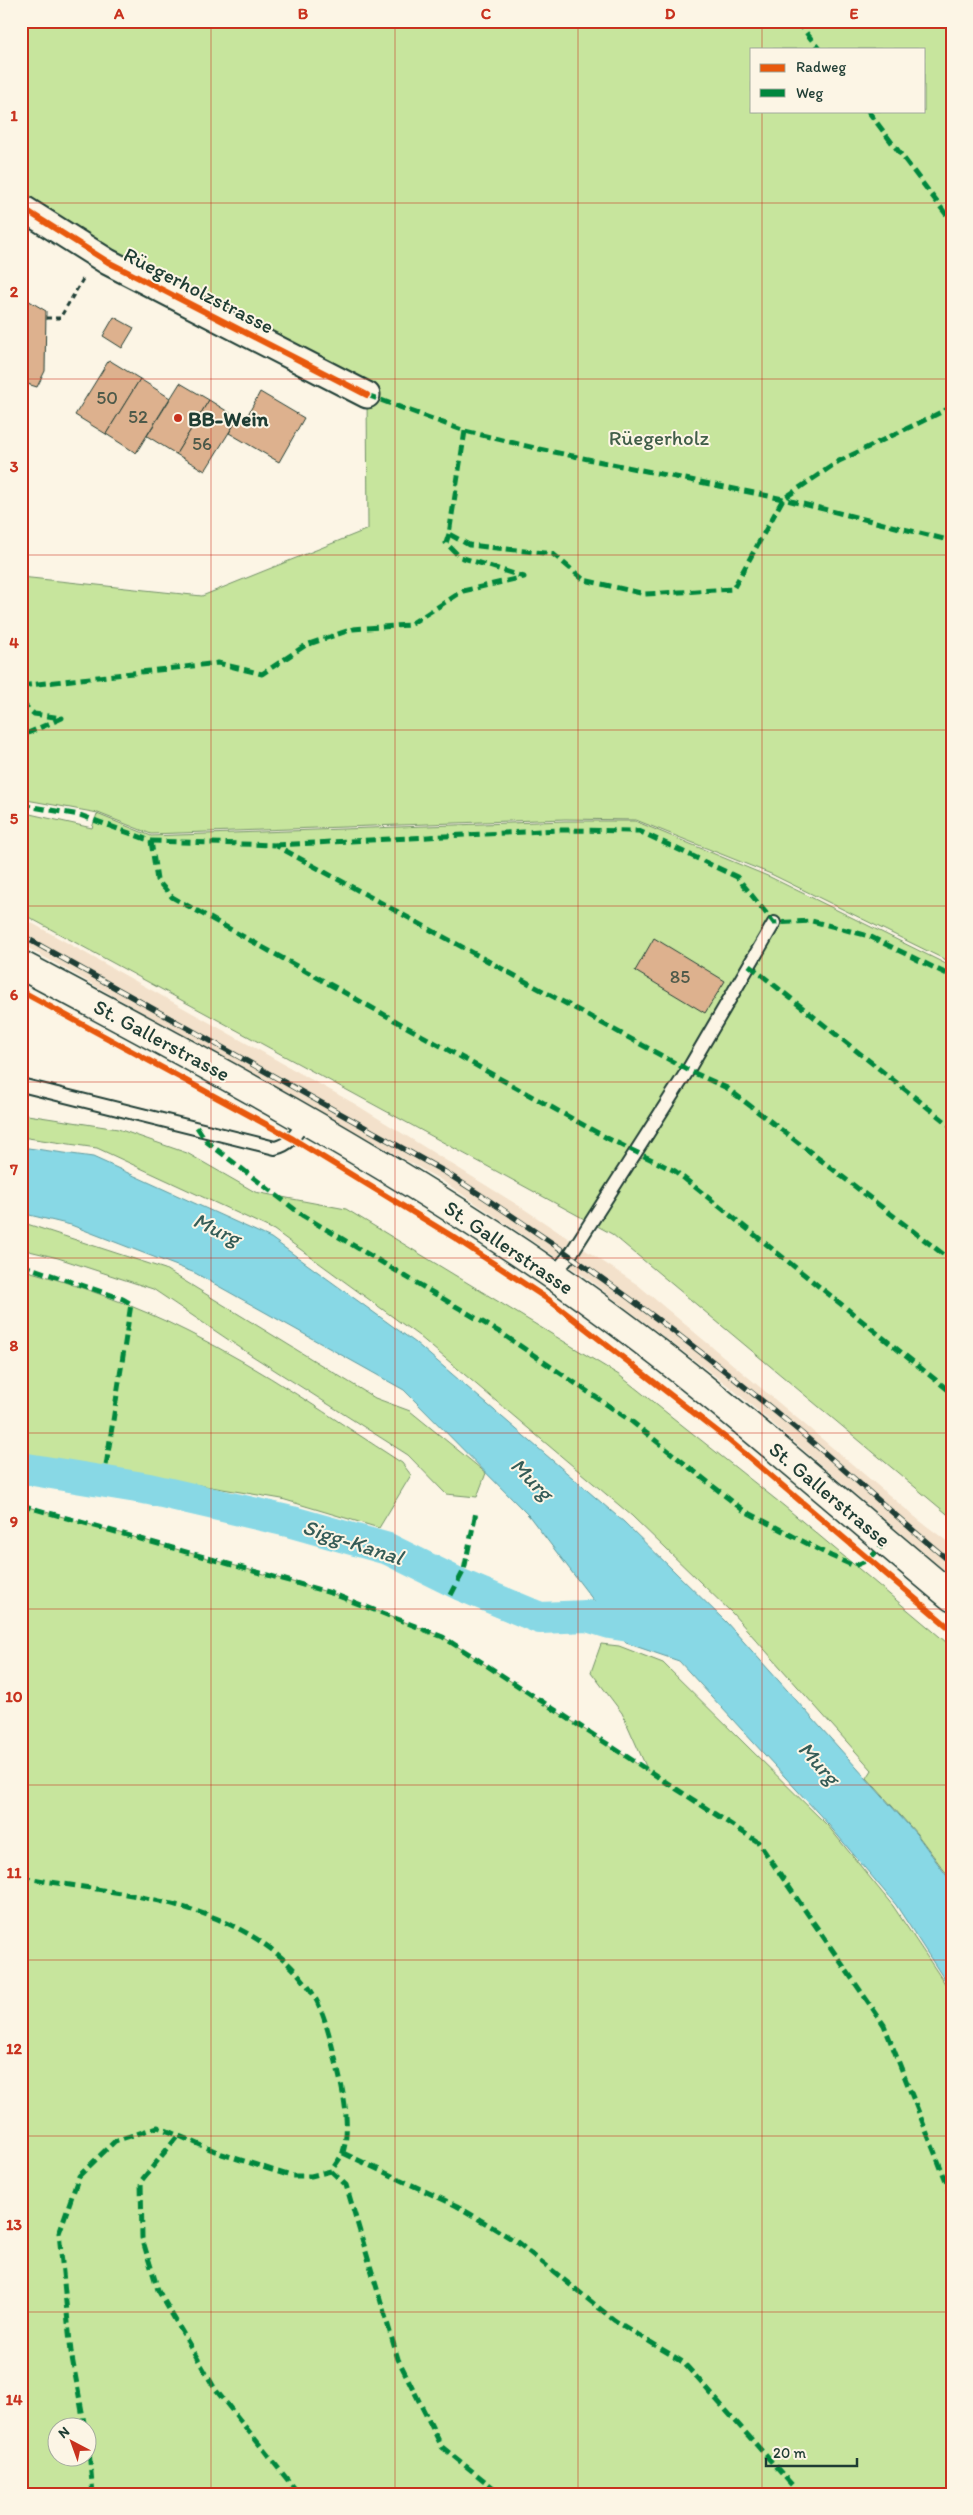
<svg xmlns="http://www.w3.org/2000/svg" width="973" height="2515" viewBox="0 0 973 2515" font-family="Itim,sans-serif">
<style>
.built{fill:#f3e1cb}
.green{fill:#c7e59d;stroke:#739168;fill-rule:evenodd}
.water{fill:#88d8e5;stroke:#5e9a9e}
.lines{fill:none;stroke-linecap:round;stroke-linejoin:round}
.canal{stroke:#88d8e5;stroke-width:32}
.building{fill:#ddb18e;stroke:#1f3d34}
.service-casing{stroke:#1f3d34;stroke-width:16}
.minor-casing{stroke:#1f3d34;stroke-width:29}
.secondary-casing{stroke:#1f3d34;stroke-width:31}
.path{stroke:#1f3d34;stroke-width:3;stroke-dasharray:5 4;stroke-linecap:butt}
.service{stroke:#fcf5e5;stroke-width:12}
.minor{stroke:#fcf5e5;stroke-width:25}
.secondary{stroke:#fcf5e5;stroke-width:28}
.rail-casing{stroke:#1f3d34;stroke-width:5.5}
.rail{stroke:#fcf5e5;stroke-width:4;stroke-dasharray:11;stroke-linecap:butt}
.quiet{stroke:#00873e;stroke-width:5;stroke-dasharray:10 5;stroke-linecap:butt}
.cycleway-casing{stroke:#fcf5e5;stroke-width:9}
.cycleway{stroke:#e8590c;stroke-width:6}
.grid{fill:none;stroke:#c8321e;stroke-width:1;stroke-opacity:0.55}
.poi-dot{fill:#c8321e;stroke:#fcf5e5;stroke-width:2}
.labels{text-anchor:middle;dominant-baseline:central;stroke-width:4;stroke-linejoin:round;paint-order:stroke}
.number-label{font-size:19px;fill:#4e5a4a}
.street-label{font-size:21px;fill:#1f3d34;stroke:#fcf5e5}
.poi-label{font-size:21px;font-weight:bold;fill:#1f3d34;stroke:#fcf5e5;text-anchor:start}
.park-label{font-size:21px;fill:#415f49;stroke:#fcf5e5}
.water-label{font-size:22px;font-style:italic;fill:#345c57;stroke:#fcf5e5}
.neatline{fill:none;stroke:#c8321e;stroke-width:2}
.grid-label{font-size:16px;text-anchor:middle;font-weight:bold;fill:#c8321e}
</style>
<rect width="100%" height="100%" fill="#fcf5e5"/>
<filter id="ink" filterUnits="userSpaceOnUse"><feTurbulence type="fractalNoise" baseFrequency=".02" numOctaves="2"/><feDisplacementMap in="SourceGraphic" scale="10" xChannelSelector="R" yChannelSelector="G"/><feConvolveMatrix kernelMatrix="1 2 1 2 8 2 1 2 1" color-interpolation-filters="sRGB"/></filter>
<g filter="url(#ink)">
<polygon class="built" points="21,917 355,1104 524,1209 638,1285 920,1521 952,1545 952,1577 731,1388 584,1276 441,1180 21,944"/>
<g class="green">
<path d="M21 21H952V963L771 874 636 820 565 819 151 834 98 813 21 799V577L202 596 368 529 367 395 21 207ZM752 49H924V111H752Z"/>
<polygon points="21,812 92,828 97,814 151,836 565,821 635,821 770,877 952,967 952,1518 612,1234 21,913"/>
<polygon points="21,1114 118,1129 187,1153 255,1192 346,1209 619,1375 784,1506 952,1647 952,1881 917,1834 867,1778 872,1770 732,1613 632,1516 419,1336 274,1230 97,1148 21,1137"/>
<polygon points="21,1222 165,1269 375,1398 410,1411 486,1473 477,1497 446,1494 408,1455 251,1355 153,1289 58,1258 21,1249"/>
<path d="M21 1269C78 1285 135 1305 188 1332 263 1369 332 1418 402 1463L411 1475 379 1528 282 1499 21 1455Z"/>
<path d="M21 1505 331 1593 443 1637 648 1771 622 1713 591 1672 601 1644 619 1646 663 1663 828 1826 893 1906 952 1994V2494H21ZM58 2428H88V2458H58Z"/>
</g>
<polygon class="water" points="21,1147 93,1157 271,1238 416,1343 624,1522 726,1622 917,1835 952,1883 952,1991 896,1905 828,1824 679,1661 626,1643 529,1516 404,1390 195,1273 71,1225 21,1213"/>
<g class="lines">
<polyline class="canal" points="21,1468 149,1489 292,1522 388,1549 461,1585 540,1618 587,1616 610,1623 654,1630"/>
</g>
<g class="building">
<polygon points="21,296 46,311 45,371 37,387 21,382"/>
<polygon points="114,317 134,328 122,348 103,336"/>
<polygon points="109,360 140,379 106,434 75,415"/>
<polygon points="140,379 170,398 136,453 106,434"/>
<polygon points="180,383 209,400 176,454 147,436"/>
<polygon points="260,392 304,418 279,462 229,433 238,418 244,422"/>
<polygon points="209,400 238,418 205,471 176,454"/>
<polygon points="654,938 725,981 705,1013 635,971"/>
</g>
<g class="lines">
<defs>
<g id="service">
<path d="M21 1085 275 1148C292 1144 297 1132 306 1119"/>
<polyline points="553,1275 570,1255 688,1070 774,923"/>
</g>
<polyline id="minor" points="21,207 108,262 367,395"/>
<path id="secondary" d="M21 965C202 1061 382 1157 550 1273 692 1371 820 1487 952 1597"/>
</defs>
<use href="#service" class="service-casing"/>
<use href="#minor" class="minor-casing"/>
<use href="#secondary" class="secondary-casing"/>
<polyline class="path" points="46,318 60,318 83,279"/>
<use href="#service" class="service"/>
<use href="#minor" class="minor"/>
<use href="#secondary" class="secondary"/>
<defs>
<path id="rail" d="M21 935 445 1172C563 1247 675 1329 782 1417 840 1464 894 1516 952 1563"/>
</defs>
<use href="#rail" class="rail-casing"/>
<use href="#rail" class="rail"/>
<g class="quiet">
<polyline points="797,21 819,49"/>
<polyline points="868,111 952,222"/>
<polyline points="367,395 465,431 539,449 783,499 952,541"/>
<polyline points="465,431 449,534 469,545 553,554 584,580 645,594 733,589 783,499 839,461 952,407"/>
<polyline points="21,686 218,663 262,674 306,645 353,629 409,625 463,591 524,577 460,557 446,543 449,534"/>
<polyline points="21,702 34,714 62,718 21,736"/>
<polyline points="21,805 80,815 151,841 275,845 688,1070 727,1088 952,1261"/>
<polyline points="151,841 157,880 172,897 607,1138 675,1171 952,1393"/>
<polyline points="275,845 561,830 639,831 737,877 774,923 812,921 869,936 947,974 952,978"/>
<polyline points="749,965 952,1127"/>
<polyline points="197,1127 207,1142 302,1215 501,1333 631,1421 743,1510 831,1556 854,1566 868,1560 886,1542"/>
<polyline points="21,1265 123,1299 131,1304 106,1466"/>
<polyline points="21,1505 331,1593 443,1637 758,1842 884,2025 952,2196"/>
<polyline points="451,1595 464,1570 476,1512"/>
<path d="M21 1877C119 1895 241 1898 307 1985 324 2007 330 2039 337 2066 343 2091 351 2126 343 2152 341 2158 335 2165 331 2171L311 2176H291L222 2154 158 2127 115 2141 79 2176 59 2233 71 2352 85 2428"/>
<polyline points="177,2137 141,2181 142,2238 158,2290 215,2389 299,2494"/>
<polyline points="343,2153 457,2206 517,2242 614,2320 683,2362 800,2494"/>
<polyline points="331,2171 346,2185 398,2359 442,2447 501,2494"/>
<polyline points="88,2440 93,2494"/>
</g>
<defs>
<g id="cycleway">
<polyline points="21,207 108,262 367,395"/>
<polyline points="21,991 293,1139 455,1238 549,1300 731,1442 952,1630"/>
</g>
</defs>
<use href="#cycleway" class="cycleway-casing"/>
<use href="#cycleway" class="cycleway"/>
</g>
</g>
<path class="grid" d="M211 21V2494M395 21V2494M578 21V2494M762 21V49M762 111V2494M21 203H952M21 379H952M21 555H952M21 730H952M21 906H952M21 1082H952M21 1258H952M21 1433H952M21 1609H952M21 1785H952M21 1960H952M21 2136H952M21 2312H952"/>
<circle class="poi-dot" cx="178" cy="418" r="5"/>
<g class="labels">
<g class="number-label">
<text x="107" y="397">50</text>
<text x="138" y="416">52</text>
<text x="202" y="443">56</text>
<text x="680" y="976">85</text>
</g>
<g class="street-label">
<text transform="translate(199 290) rotate(27)">Rüegerholzstrasse</text>
<text transform="translate(162 1040) rotate(28)">St. Gallerstrasse</text>
<text transform="translate(509 1247) rotate(34)">St. Gallerstrasse</text>
<text transform="translate(830 1494) rotate(40)">St. Gallerstrasse</text>
</g>
<g class="poi-label">
<text x="188" y="418">BB-Wein</text>
</g>
<g class="park-label">
<text x="659" y="437">Rüegerholz</text>
</g>
<g class="water-label">
<text transform="translate(217 1229) rotate(25)">Murg</text>
<text transform="translate(532 1479) rotate(45)">Murg</text>
<text transform="translate(353 1542) rotate(18)">Sigg-Kanal</text>
<text transform="translate(819 1763) rotate(48)">Murg</text>
</g>
</g>
<rect width="973" height="2515" fill="none" stroke="#fcf5e5" stroke-width="55"/>
<rect x="750" y="48" width="175" height="65" fill="#fcf5e5" stroke="#a4ab9e"/>
<rect x="760" y="64" width="25" height="8" fill="#e8590c" stroke="#a4ab9e"/>
<text x="796" y="72" font-size="15" fill="#1f3d34">Radweg</text>
<rect x="760" y="89" width="25" height="8" fill="#00873e" stroke="#a4ab9e"/>
<text x="796" y="98" font-size="15" fill="#1f3d34">Weg</text>
<g transform="translate(72 2442) rotate(319)"><circle r="24" fill="#fcf5e5" stroke="#a4ab9e"/>
<path d="M0-4L9 19L0 12L-9 19Z" fill="#c8321e"/>
<text y="-8" font-size="14" font-weight="bold" text-anchor="middle" fill="#1f3d34">N</text>
</g>
<path d="M766 2458v8h91v-8" fill="none" stroke="#1f3d34" stroke-width="2.5"/>
<text x="773" y="2458" font-size="15" fill="#1f3d34" stroke="#fcf5e5" stroke-width="4" paint-order="stroke">20 m</text>
<rect x="28" y="28" width="918" height="2460" class="neatline"/>
<g class="grid-label">
<text x="119" y="19">A</text>
<text x="303" y="19">B</text>
<text x="486" y="19">C</text>
<text x="670" y="19">D</text>
<text x="854" y="19">E</text>
<text x="14" y="121">1</text>
<text x="14" y="297">2</text>
<text x="14" y="472">3</text>
<text x="14" y="648">4</text>
<text x="14" y="824">5</text>
<text x="14" y="1000">6</text>
<text x="14" y="1175">7</text>
<text x="14" y="1351">8</text>
<text x="14" y="1527">9</text>
<text x="14" y="1702">10</text>
<text x="14" y="1878">11</text>
<text x="14" y="2054">12</text>
<text x="14" y="2230">13</text>
<text x="14" y="2405">14</text>
</g>
</svg>
